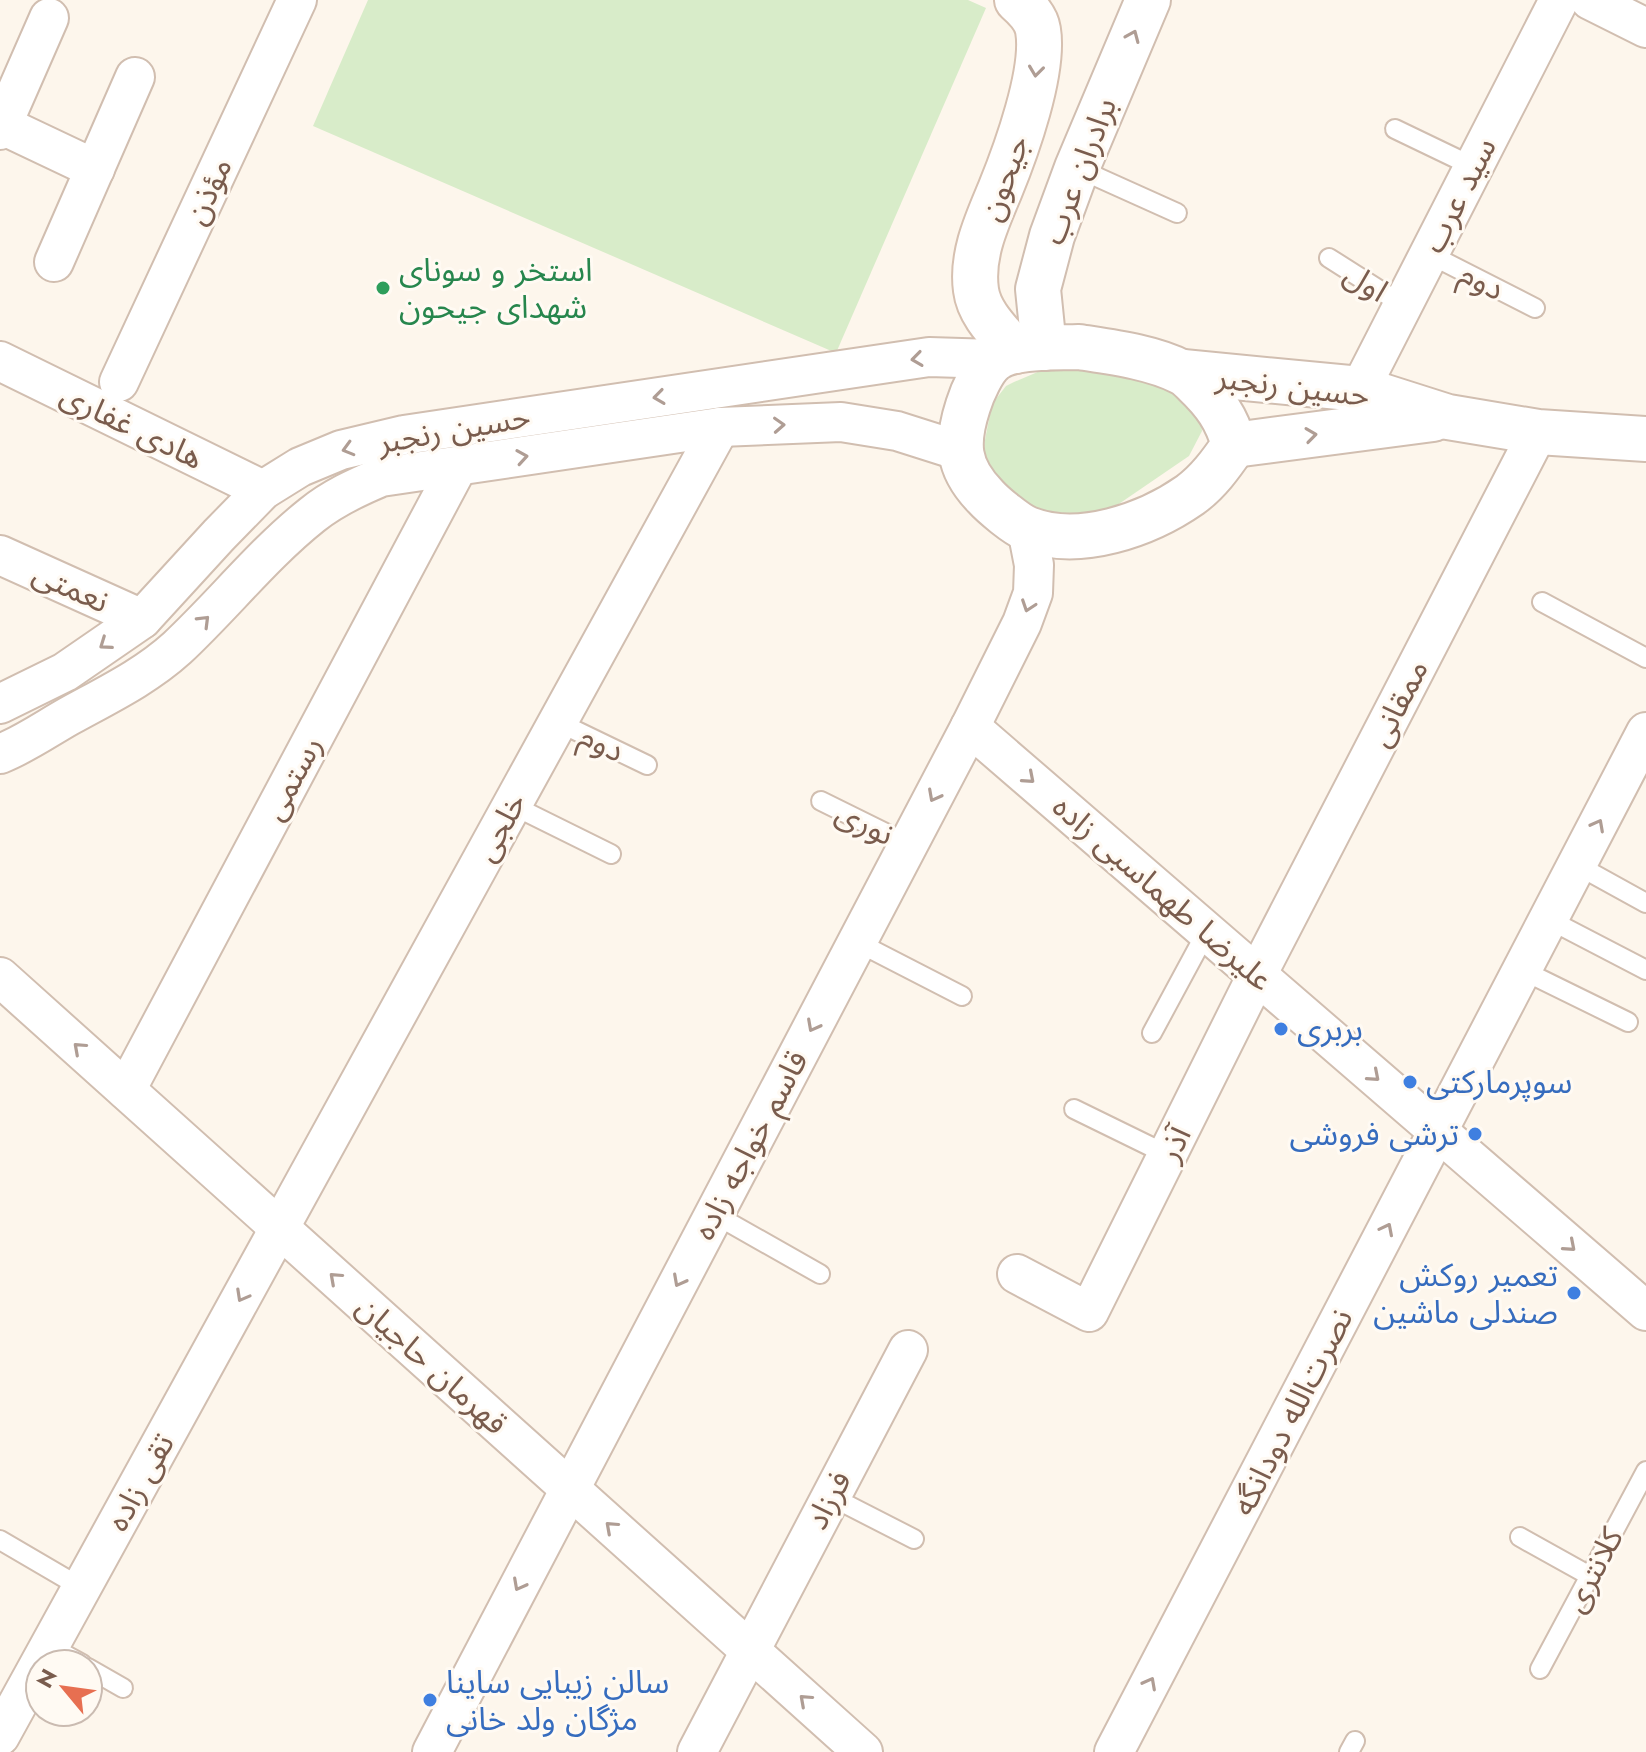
<svg xmlns="http://www.w3.org/2000/svg" width="1646" height="1752" viewBox="0 0 1646 1752" font-family="Jost,'Noto Sans Arabic',sans-serif">
<style>
.green{fill:#d8ecc9}
.lines{fill:none;stroke-linecap:round;stroke-linejoin:round}
.service-casing{stroke:#d1beb0;stroke-width:22}
.minor-casing{stroke:#d1beb0;stroke-width:42}
.tertiary-casing{stroke:#d1beb0;stroke-width:48}
.secondary-casing{stroke:#d6c0b0;stroke-width:48}
.service{stroke:#fff;stroke-width:18}
.minor{stroke:#fff;stroke-width:38}
.tertiary{stroke:#fff;stroke-width:44}
.secondary{stroke:#fff;stroke-width:44}
.oneway{stroke:#af9d94}
.leisure-dot{fill:#2e9e5b;stroke:#fffaf3;stroke-width:3}
.shop-dot{fill:#3f7fe0;stroke:#fffaf3;stroke-width:3}
.labels{text-anchor:middle;dominant-baseline:central;stroke-width:6;stroke-linejoin:round;paint-order:stroke}
.street-label{font-size:32px;fill:#7a5c4d;stroke:#fffaf3}
.leisure-label{font-size:32px;fill:#27864d;stroke:#fffaf3;text-anchor:start}
.shop-label{font-size:32px;fill:#366cbe;stroke:#fffaf3;text-anchor:start}
</style>
<rect width="100%" height="100%" fill="#fdf6ec"/>
<g class="green">
<polygon points="368,0 968,0 986,8 836,353 313,126"/>
<polygon points="1066,362 1163,379 1200,413 1202,431 1189,456 1110,510 1077,521 1020,510 986,465 984,445 992,404 1006,386 1014,382 1040,371"/>
</g>
<g class="lines">
<defs>
<g id="service">
<polyline points="1395,129 1474,167"/>
<polyline points="1077,168 1177,213"/>
<polyline points="1429,254 1535,308"/>
<polyline points="1329,258 1403,305"/>
<polyline points="1542,602 1646,658"/>
<polyline points="558,722 647,765"/>
<polyline points="821,801 908,844"/>
<polyline points="512,805 611,854"/>
<polyline points="1577,865 1646,903"/>
<polyline points="1548,919 1646,970"/>
<polyline points="857,942 962,996"/>
<polyline points="1522,970 1628,1022"/>
<polyline points="1152,1033 1207,931"/>
<polyline points="1074,1109 1168,1155"/>
<polyline points="714,1214 820,1274"/>
<polyline points="830,1496 914,1539"/>
<polyline points="1520,1537 1590,1576"/>
<polyline points="0,1540 82,1588"/>
<polyline points="49,1646 82,1664"/>
<polyline points="88,1668 123,1688"/>
<polyline points="1540,1669 1646,1471"/>
<polyline points="1349,1752 1355,1741"/>
</g>
<g id="minor">
<polyline points="1590,0 1646,28"/>
<polyline points="0,124 95,169"/>
<polyline points="0,130 49,18"/>
<polyline points="54,262 135,77"/>
<polyline points="0,361 263,490"/>
<polyline points="119,382 297,0"/>
<polyline points="1360,389 1559,0"/>
<polyline points="0,555 142,619"/>
<polyline points="0,704 65,672 142,619 219,535 263,490 300,467 341,450 404,435 929,357 994,359"/>
<polyline points="970,727 1646,1311"/>
<path d="M0 754C25 744 46 729 69 716 107 695 145 677 177 648 223 605 263 554 312 515 333 498 357 487 381 477L720 427 841 422 897 431 960 451"/>
<polyline points="0,977 863,1752"/>
<polyline points="126,1090 458,466"/>
<polyline points="1017,1274 1089,1312 1257,975 1538,432"/>
<polyline points="0,1736 720,427"/>
<polyline points="432,1752 970,727 1022,623 1033,593 1034,565 1027,529"/>
<polyline points="697,1752 908,1350"/>
<polyline points="1114,1752 1646,732"/>
</g>
<g id="tertiary">
<path d="M1079 347C1111 352 1152 357 1181 372 1186 374 1191 379 1195 383 1215 402 1227 419 1234 445 1221 464 1208 482 1190 495 1147 525 1079 549 1028 529 1017 525 993 505 985 496 957 467 956 443 968 406 972 393 983 367 995 359 1014 345 1056 348 1079 347Z"/>
<polyline points="1044,348 1038,289 1052,236 1077,168 1148,0"/>
<polyline points="1183,372 1360,389 1448,417 1538,432 1646,439"/>
<polyline points="1234,445 1433,419"/>
</g>
<path id="secondary" d="M1015 351C1000 333 979 314 976 290 971 255 987 221 1000 190 1016 151 1045 71 1038 30 1036 17 1026 8 1017 0"/>
</defs>
<use href="#service" class="service-casing"/>
<use href="#minor" class="minor-casing"/>
<use href="#tertiary" class="tertiary-casing"/>
<use href="#secondary" class="secondary-casing"/>
<use href="#service" class="service"/>
<use href="#minor" class="minor"/>
<use href="#tertiary" class="tertiary"/>
<use href="#secondary" class="secondary"/>
</g>
<defs><path id="oneway-chevron" d="M-2-3.5L2.5 0L-2 3.5" fill="none" stroke-width="1.6" stroke-linecap="round" stroke-linejoin="round" transform="scale(2)"/></defs>
<g class="oneway">
<use href="#oneway-chevron" transform="translate(1133 36) rotate(-67)"/>
<use href="#oneway-chevron" transform="translate(1036 71) rotate(97)"/>
<use href="#oneway-chevron" transform="translate(917 359) rotate(172)"/>
<use href="#oneway-chevron" transform="translate(659 397) rotate(172)"/>
<use href="#oneway-chevron" transform="translate(779 425) rotate(-3)"/>
<use href="#oneway-chevron" transform="translate(1311 435) rotate(-8)"/>
<use href="#oneway-chevron" transform="translate(348 449) rotate(164)"/>
<use href="#oneway-chevron" transform="translate(522 457) rotate(-9)"/>
<use href="#oneway-chevron" transform="translate(1028 606) rotate(109)"/>
<use href="#oneway-chevron" transform="translate(204 621) rotate(-45)"/>
<use href="#oneway-chevron" transform="translate(105 644) rotate(145)"/>
<use href="#oneway-chevron" transform="translate(1029 778) rotate(41)"/>
<use href="#oneway-chevron" transform="translate(934 796) rotate(118)"/>
<use href="#oneway-chevron" transform="translate(1598 825) rotate(-62)"/>
<use href="#oneway-chevron" transform="translate(813 1026) rotate(118)"/>
<use href="#oneway-chevron" transform="translate(79 1048) rotate(-138)"/>
<use href="#oneway-chevron" transform="translate(1374 1076) rotate(41)"/>
<use href="#oneway-chevron" transform="translate(1387 1229) rotate(-63)"/>
<use href="#oneway-chevron" transform="translate(1570 1246) rotate(41)"/>
<use href="#oneway-chevron" transform="translate(335 1278) rotate(-138)"/>
<use href="#oneway-chevron" transform="translate(679 1281) rotate(118)"/>
<use href="#oneway-chevron" transform="translate(242 1296) rotate(119)"/>
<use href="#oneway-chevron" transform="translate(611 1527) rotate(-138)"/>
<use href="#oneway-chevron" transform="translate(519 1585) rotate(118)"/>
<use href="#oneway-chevron" transform="translate(1150 1683) rotate(-62)"/>
<use href="#oneway-chevron" transform="translate(805 1700) rotate(-138)"/>
</g>
<circle class="leisure-dot" cx="383" cy="288" r="8"/>
<g class="shop-dot">
<circle cx="1281" cy="1029" r="8"/>
<circle cx="1410" cy="1082" r="8"/>
<circle cx="1475" cy="1134" r="8"/>
<circle cx="1574" cy="1293" r="8"/>
<circle cx="430" cy="1700" r="8"/>
</g>
<g class="labels">
<g class="street-label">
<text transform="translate(1079 171) rotate(-69)">برادران عرب</text>
<text transform="translate(1004 178) rotate(-70)">جیحون</text>
<text transform="translate(208 191) rotate(-65)">مؤذن</text>
<text transform="translate(1459 195) rotate(-63)">سید عرب</text>
<text transform="translate(1482 281) rotate(27)">دوم</text>
<text transform="translate(1366 282) rotate(32)">اول</text>
<text transform="translate(1293 386) rotate(7)">حسین رنجبر</text>
<text transform="translate(132 426) rotate(26)">هادی غفاری</text>
<text transform="translate(454 429) rotate(-10)">حسین رنجبر</text>
<text transform="translate(71 587) rotate(24)">نعمتی</text>
<text transform="translate(1398 703) rotate(-63)">ممقانی</text>
<text transform="translate(602 743) rotate(26)">دوم</text>
<text transform="translate(292 778) rotate(-62)">رستمی</text>
<text transform="translate(865 823) rotate(26)">نوری</text>
<text transform="translate(500 827) rotate(-61)">خلجی</text>
<text transform="translate(1163 893) rotate(41)">علیرضا طهماسبی زاده</text>
<text transform="translate(1174 1144) rotate(-64)">آذر</text>
<text transform="translate(750 1145) rotate(-62)">قاسم خواجه زاده</text>
<text transform="translate(432 1365) rotate(42)">قهرمان حاجیان</text>
<text transform="translate(1292 1412) rotate(-63)">نصرت‌الله دودانگه</text>
<text transform="translate(140 1482) rotate(-61)">تقی زاده</text>
<text transform="translate(828 1500) rotate(-62)">فرزاد</text>
<text transform="translate(1593 1570) rotate(-62)">کلانتری</text>
</g>
<g class="leisure-label">
<text x="399" y="270">استخر و سونای<tspan x="399" dy="37">شهدای جیحون</tspan></text>
</g>
<g class="shop-label">
<text x="1297" y="1029">بربری</text>
<text x="1426" y="1082">سوپرمارکتی</text>
<text x="1459" y="1134" text-anchor="end">ترشی فروشی</text>
<text x="1558" y="1275" text-anchor="end">تعمیر روکش<tspan x="1558" dy="37">صندلی ماشین</tspan></text>
<text x="446" y="1682">سالن زیبایی ساینا<tspan x="446" dy="37">مژگان ولد خانی</tspan></text>
</g>
</g>
<g transform="translate(64 1688) rotate(299)"><circle r="38" fill="#fffaf3" stroke="#cabbb1" stroke-width="2"/>
<path d="M0-6L14 30L0 20L-14 30Z" fill="#e76f51"/>
<text y="-12" font-size="22" font-weight="bold" text-anchor="middle" fill="#7a5c4d">N</text>
</g>
</svg>
